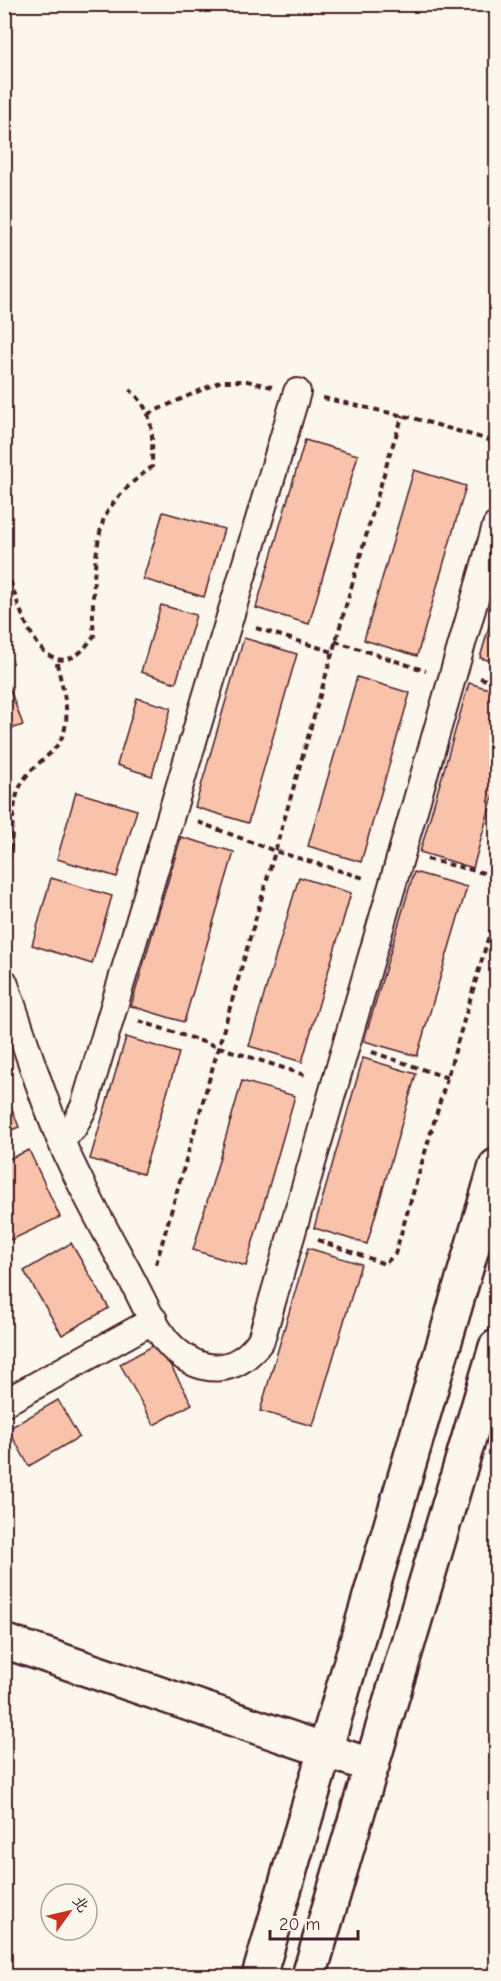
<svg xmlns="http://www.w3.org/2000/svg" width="501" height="1981" viewBox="0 0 501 1981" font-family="'Comic Neue','LXGW WenKai TC',sans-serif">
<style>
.building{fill:#f8c3aa;stroke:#4a1f2b;stroke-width:1.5}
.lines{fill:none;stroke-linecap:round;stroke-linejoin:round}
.minor-casing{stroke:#4a1f2b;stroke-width:30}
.tertiary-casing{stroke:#4a1f2b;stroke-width:38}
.secondary-casing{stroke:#4a1f2b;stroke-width:38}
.path{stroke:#4a1f2b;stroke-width:4;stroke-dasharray:6 4.5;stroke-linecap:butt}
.minor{stroke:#fbf7ec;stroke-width:26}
.tertiary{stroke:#fbf7ec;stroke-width:33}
.secondary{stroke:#fbf7ec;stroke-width:33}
</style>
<rect width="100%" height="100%" fill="#fbf7ec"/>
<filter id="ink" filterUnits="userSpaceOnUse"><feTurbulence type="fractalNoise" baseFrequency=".0167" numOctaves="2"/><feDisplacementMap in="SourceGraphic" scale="12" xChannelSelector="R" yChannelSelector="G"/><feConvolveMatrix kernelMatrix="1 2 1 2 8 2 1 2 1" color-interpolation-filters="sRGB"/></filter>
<g filter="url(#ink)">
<g class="building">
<polygon points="305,440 358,455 309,624 256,608"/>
<polygon points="414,470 466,486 417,656 364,640"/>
<polygon points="163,512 224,529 204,597 143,579"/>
<polygon points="496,602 496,662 480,658"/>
<polygon points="161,605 196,615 176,683 141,672"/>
<polygon points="244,638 297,654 248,823 195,807"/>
<polygon points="357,677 410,693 361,862 308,846"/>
<polygon points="469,683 496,691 496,785 473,868 420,852"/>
<polygon points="8,684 23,725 4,731 4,685"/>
<polygon points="137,698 171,708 152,776 117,765"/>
<polygon points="76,792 137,810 117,877 57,859"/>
<polygon points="181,837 234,852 184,1022 131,1006"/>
<polygon points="414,872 467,887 417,1056 364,1041"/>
<polygon points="299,877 351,893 302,1062 249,1046"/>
<polygon points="51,878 112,896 92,964 32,945"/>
<polygon points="126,1037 179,1053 143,1174 90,1159"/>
<polygon points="363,1058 416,1074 367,1244 314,1228"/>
<polygon points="242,1081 295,1096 246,1266 193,1250"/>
<polygon points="4,1089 19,1127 4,1133"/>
<polygon points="29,1150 60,1217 11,1240 4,1226 4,1161"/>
<polygon points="71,1243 109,1308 62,1335 24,1271"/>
<polygon points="308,1248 361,1264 313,1426 260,1411"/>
<polygon points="158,1343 192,1404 154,1425 120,1364"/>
<polygon points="58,1400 79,1437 29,1466 8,1429"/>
</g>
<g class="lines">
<defs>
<g id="minor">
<path d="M4 982C23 1035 39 1090 61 1141 81 1188 107 1233 131 1278 143 1300 155 1331 173 1348 204 1377 238 1373 261 1340L496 526"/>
<polyline points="60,1139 73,1128 84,1107 297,392"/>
<polyline points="4,1403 154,1320"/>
</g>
<polyline id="tertiary" points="4,1641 372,1766"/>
<g id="secondary">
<polyline points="259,1976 496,1166"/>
<polyline points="309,1976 496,1347"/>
</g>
</defs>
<use href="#minor" class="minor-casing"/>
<use href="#tertiary" class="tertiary-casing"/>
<use href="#secondary" class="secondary-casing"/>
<g class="path">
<polyline points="323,398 413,418 496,442"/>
<polyline points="148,414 221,381 247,381 272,387"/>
<path d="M4 561C13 586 35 684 78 654 84 650 89 642 94 636 91 606 94 550 103 521 109 503 136 477 152 467 152 436 156 412 130 390"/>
<polyline points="256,628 333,652"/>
<polyline points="335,641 426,671"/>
<polyline points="480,678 496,683"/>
<polyline points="198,822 275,851 367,879"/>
<polyline points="427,859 496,876"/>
<path d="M4 870C15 857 9 812 19 789 31 760 58 758 65 728 70 707 60 680 56 659"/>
<polyline points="139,1021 308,1076"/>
<polyline points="372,1052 448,1078"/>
<polyline points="318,1240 385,1264 395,1254 496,912"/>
<polyline points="156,1264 390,453 403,415"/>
</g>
<use href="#minor" class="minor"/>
<use href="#tertiary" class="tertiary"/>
<use href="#secondary" class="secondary"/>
</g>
</g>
<rect width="501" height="1981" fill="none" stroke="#fbf7ec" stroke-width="24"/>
<rect x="12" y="12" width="477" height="1957" fill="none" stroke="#4a1f2b" stroke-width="2" filter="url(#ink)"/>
<g transform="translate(69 1912) rotate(56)"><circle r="28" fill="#fbf7ec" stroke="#b4a19f" stroke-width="1.5"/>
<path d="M0-4.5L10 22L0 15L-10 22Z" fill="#c8321e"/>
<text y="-9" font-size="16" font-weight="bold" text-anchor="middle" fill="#4a1f2b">北</text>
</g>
<path d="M270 1930v9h88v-9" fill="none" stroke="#4a1f2b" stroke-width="3"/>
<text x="279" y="1930" font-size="18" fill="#4a1f2b" stroke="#fbf7ec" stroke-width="4.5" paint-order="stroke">20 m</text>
</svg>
